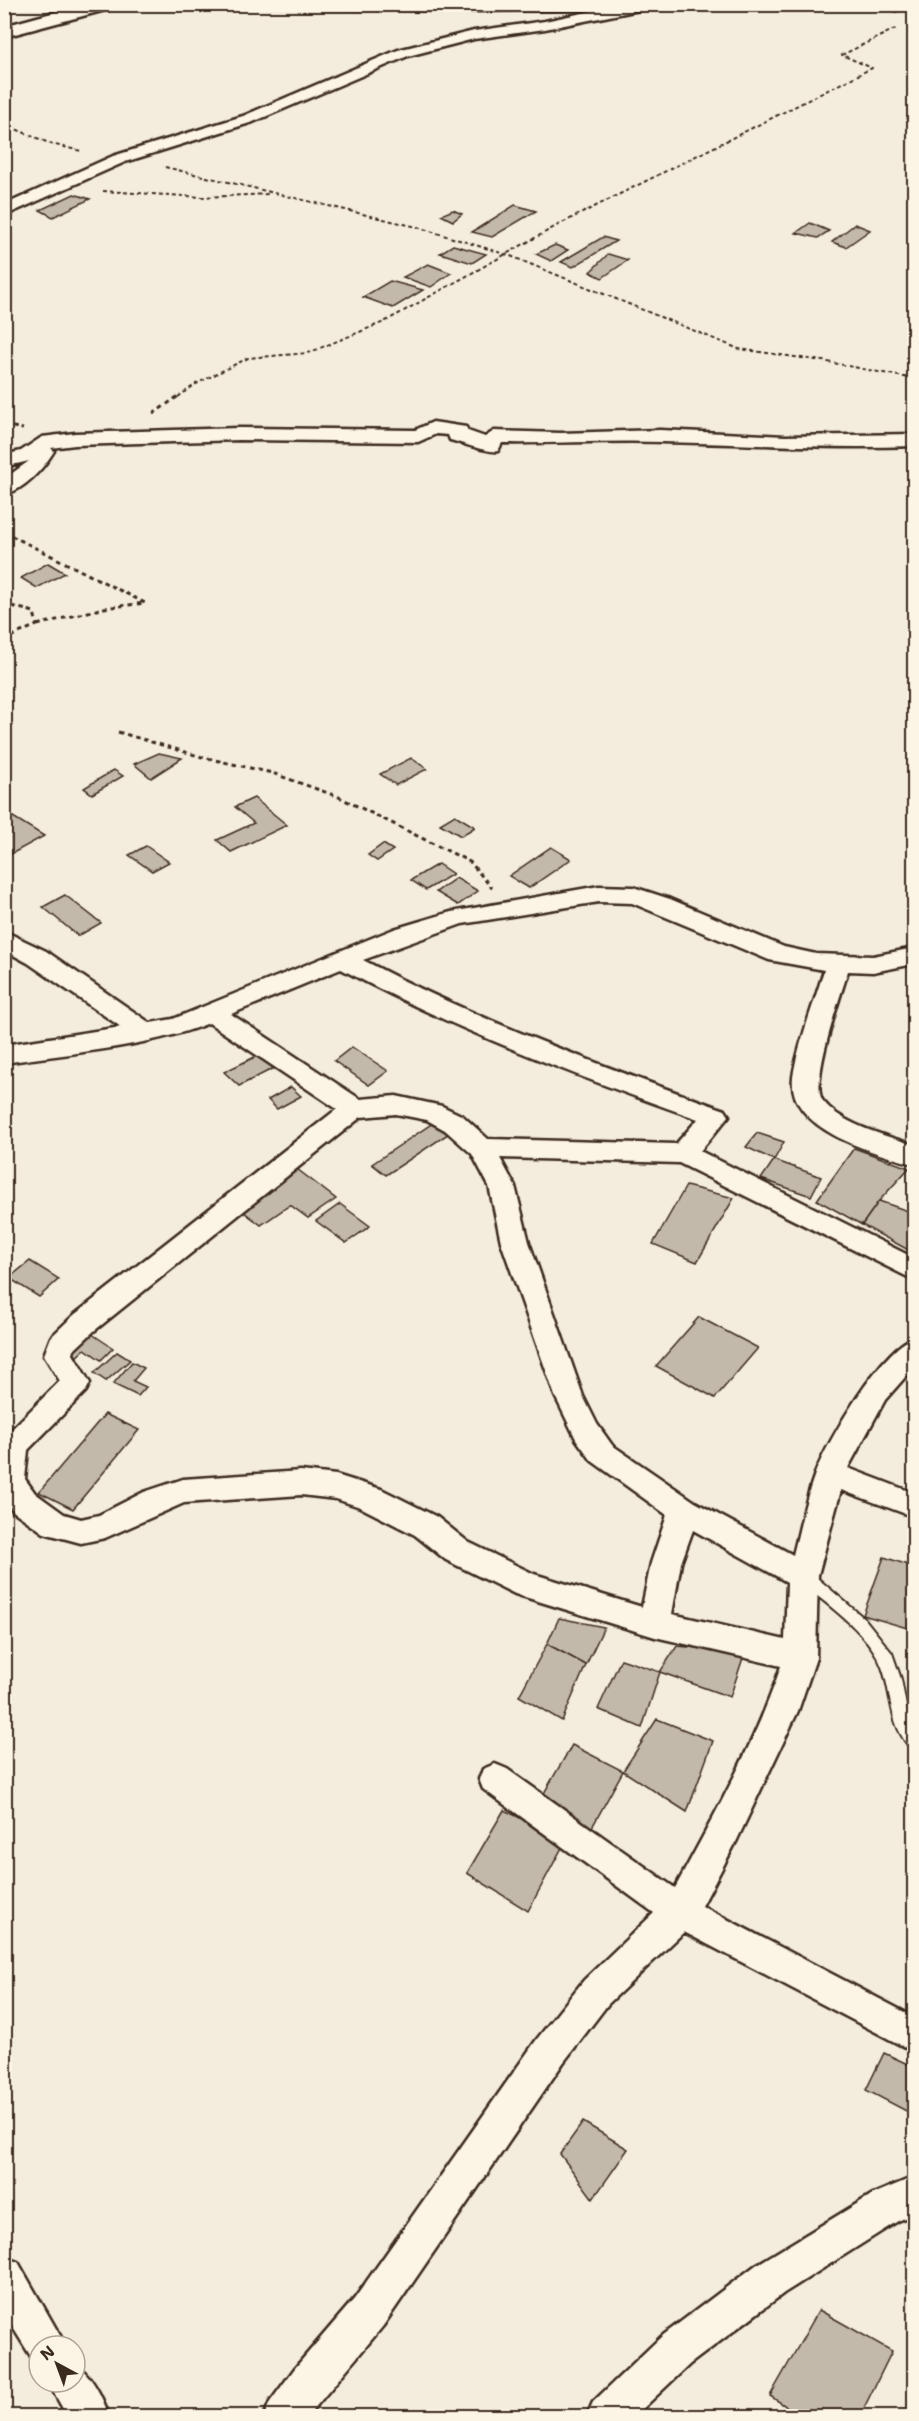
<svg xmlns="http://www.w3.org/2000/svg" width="919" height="2421" viewBox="0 0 919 2421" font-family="'Shantell Sans',sans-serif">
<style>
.building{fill:#c3b9aa;stroke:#3b2a1e;stroke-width:1.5}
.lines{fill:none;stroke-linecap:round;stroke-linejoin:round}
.lane-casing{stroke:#3b2a1e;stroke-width:4}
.street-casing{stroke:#3b2a1e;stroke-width:5}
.secondary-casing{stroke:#3b2a1e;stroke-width:5}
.path-far1{stroke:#3b2a1e;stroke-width:2;stroke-dasharray:4 3;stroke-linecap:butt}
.path{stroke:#3b2a1e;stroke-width:3;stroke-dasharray:4.5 4;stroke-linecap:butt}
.lane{fill:#fcf5e5;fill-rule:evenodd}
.street{fill:#fcf5e5;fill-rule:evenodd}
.secondary{fill:#fcf5e5;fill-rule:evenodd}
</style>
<rect width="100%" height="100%" fill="#f4eddd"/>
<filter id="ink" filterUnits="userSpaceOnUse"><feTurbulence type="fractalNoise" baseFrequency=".0167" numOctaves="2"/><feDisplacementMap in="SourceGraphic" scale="12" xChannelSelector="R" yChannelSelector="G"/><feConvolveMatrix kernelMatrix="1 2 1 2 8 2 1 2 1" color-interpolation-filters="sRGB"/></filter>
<g filter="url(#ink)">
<g class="building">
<polygon points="895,4 909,4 913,6 896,12 886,8"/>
<polygon points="74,194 90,199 53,217 40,210"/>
<polygon points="515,205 536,211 492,237 472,232"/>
<polygon points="453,210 462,214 453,221 441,215"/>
<polygon points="810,223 829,231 818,238 796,233"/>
<polygon points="855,224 870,230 846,247 832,242"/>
<polygon points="603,237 616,241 573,267 561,262"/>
<polygon points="453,245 486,254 472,263 440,253"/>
<polygon points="555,245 568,250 551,261 536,254"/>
<polygon points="608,254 628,260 602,278 590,272"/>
<polygon points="428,264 451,273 431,287 403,277"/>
<polygon points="390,281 423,290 393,308 363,297"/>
<polygon points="48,563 65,573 37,588 21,578"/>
<polygon points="159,753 182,758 151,778 134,764"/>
<polygon points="411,758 427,769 396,785 380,774"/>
<polygon points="114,770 123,776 92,794 84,788"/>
<polygon points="254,798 287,825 231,852 217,840 254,823 235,807"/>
<polygon points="4,812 5,812 44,836 4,858"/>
<polygon points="455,815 475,827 461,836 440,824"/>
<polygon points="383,844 393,850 377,861 368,855"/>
<polygon points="146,846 169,862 152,871 129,855"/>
<polygon points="551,847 571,859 529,888 509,876"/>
<polygon points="438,864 453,874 426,890 411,880"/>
<polygon points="456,878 478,891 458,905 436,892"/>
<polygon points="65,895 101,923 78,936 43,907"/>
<polygon points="352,1047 388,1071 369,1085 334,1061"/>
<polygon points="259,1055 274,1068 239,1086 224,1072"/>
<polygon points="291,1087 301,1096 277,1109 268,1100"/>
<polygon points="433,1123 448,1134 386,1175 372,1164"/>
<polygon points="757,1133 784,1142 774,1160 746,1147"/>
<polygon points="854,1148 909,1168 879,1201 862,1225 817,1200"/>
<polygon points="774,1160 821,1177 811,1196 761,1179"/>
<polygon points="297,1169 336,1199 308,1218 290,1205 261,1225 240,1209"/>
<polygon points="686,1186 734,1198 697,1262 653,1244"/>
<polygon points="879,1201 914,1213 914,1253 862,1225"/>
<polygon points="340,1204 370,1226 346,1243 316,1221"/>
<polygon points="30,1261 59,1279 39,1297 9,1278"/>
<polygon points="699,1317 758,1348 715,1398 656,1366"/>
<polygon points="89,1332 113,1348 101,1360 85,1349 76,1357 67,1350"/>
<polygon points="117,1352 130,1360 106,1381 94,1373"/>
<polygon points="132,1362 144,1368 133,1381 146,1387 138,1396 113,1384"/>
<polygon points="105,1414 139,1430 73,1509 39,1492"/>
<polygon points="884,1557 914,1567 914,1630 863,1615"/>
<polygon points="559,1618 604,1627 586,1665 547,1644"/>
<polygon points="547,1644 586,1665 562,1721 519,1696"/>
<polygon points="677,1646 745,1652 730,1697 660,1672"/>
<polygon points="621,1659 660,1672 642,1728 598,1709"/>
<polygon points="657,1719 713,1741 687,1812 623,1771"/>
<polygon points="572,1745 623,1771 591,1829 544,1793"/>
<polygon points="504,1810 566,1840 528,1911 467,1873"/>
<polygon points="884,2053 914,2067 914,2115 866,2090"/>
<polygon points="583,2122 628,2149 593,2199 560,2154"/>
<polygon points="819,2310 892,2351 860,2416 801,2416 770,2396"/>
</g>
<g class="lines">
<defs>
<path id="lane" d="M804 1570 809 1571 865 1619 892 1653 901 1679 907 1711 914 1728V1747L908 1745C889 1721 892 1694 882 1667 870 1633 825 1603 799 1581L796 1576 799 1571Z"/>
<g id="street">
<polygon points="316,4 590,4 590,5 583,9 471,11 323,8"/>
<polygon points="625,4 656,4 649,8 545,29 474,39 408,56 253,122 125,162 4,216 4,205 113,156 243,116 398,50 474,31 545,21"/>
<path d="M433 422 466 427 468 431 485 437 494 431 561 433 660 430 785 436 914 434V446C830 449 747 444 662 442 609 440 555 444 502 443L498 451C489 453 462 443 450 440L448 435 436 434 418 442 239 440 75 445 51 448 54 451C43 469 25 489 4 495V479L29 461 4 467V455L21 451 42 437 75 433 239 428 415 430Z"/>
<path d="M599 886 633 887 670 899 784 947 816 954 873 956 914 948V964L873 972 848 971C841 995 809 1084 823 1101 843 1126 886 1135 914 1145V1164C874 1153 787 1130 793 1077 797 1047 815 1001 824 970L769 960 632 903 599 902 462 924 363 960C479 1021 602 1066 725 1110L729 1116 700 1151 914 1258V1280L679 1163 500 1158 515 1186 529 1242 583 1396 597 1424 612 1445 695 1502 793 1555C800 1528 805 1500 815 1474 827 1442 883 1346 914 1338V1367L885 1400 848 1468 914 1493V1517L841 1490 818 1575 816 1658 798 1711 737 1840 702 1906 914 2017V2052L684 1932 608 2004 563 2063 383 2326 308 2416H264L270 2402 295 2368 355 2298 537 2039 584 1980 654 1913 483 1789 479 1779 483 1769 495 1764 507 1769 675 1888C714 1816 755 1744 781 1666L655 1637 515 1594 446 1560 415 1535 360 1507 336 1499 301 1495 184 1503 105 1538 81 1543 55 1536 44 1533 13 1511 4 1497V1429L10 1431 60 1381 44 1355 51 1337 74 1315 337 1109 209 1023C151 1047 69 1053 4 1063V1045L121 1027 28 963 4 950V931L46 951 150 1023 173 1019 394 929 451 912ZM341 969C456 1030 576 1076 698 1119L676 1144 488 1139 463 1116 442 1106 396 1096 360 1099 231 1014ZM396 1114 427 1120 445 1130 472 1154 489 1186 501 1242 555 1396 576 1439 592 1461 667 1515 651 1563 642 1607 534 1574 468 1542 437 1517 381 1489 336 1475 301 1471 183 1479 144 1492 99 1515 81 1519 64 1514 35 1493 25 1479 28 1450 86 1391 90 1383 73 1354 74 1350 94 1331 361 1117ZM693 1530 787 1582 785 1640 672 1614 681 1563Z"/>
<polygon points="914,2177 914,2214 898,2221 784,2293 690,2364 635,2416 587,2416 593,2402 662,2336 756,2265 873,2194"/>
<polygon points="4,2257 18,2262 66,2346 39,2346 39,2362 33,2360 4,2313"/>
<path d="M75 2365C91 2372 104 2401 109 2416H67L48 2382H75Z"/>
</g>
<polygon id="secondary" points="85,4 115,4 113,8 4,37 4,26"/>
</defs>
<use href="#lane" class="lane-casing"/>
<use href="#street" class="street-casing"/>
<use href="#secondary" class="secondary-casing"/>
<g class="path-far1">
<polyline points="4,124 51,144 81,151"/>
<polyline points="165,167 417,227 508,255 739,349 823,361 914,379"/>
<polyline points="103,191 202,197 270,194"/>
<polyline points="178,397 196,384 248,358 308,353 384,322 560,224 872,68 842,55 897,28"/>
</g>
<g class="path">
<polyline points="153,414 180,395"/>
<polyline points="4,425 23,429"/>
<polyline points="4,532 145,603 104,608 37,625"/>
<polyline points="4,604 34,612 37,625 12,636 4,645"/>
<polyline points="118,732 202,757 272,773 339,797 470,862 492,888"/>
</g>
<use href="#lane" class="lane"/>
<use href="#street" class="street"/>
<use href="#secondary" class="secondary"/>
</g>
</g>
<rect width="919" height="2421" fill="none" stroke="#fcf5e5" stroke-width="24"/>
<rect x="12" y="12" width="895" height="2397" fill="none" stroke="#3b2a1e" stroke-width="2" filter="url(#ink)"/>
<g transform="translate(57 2364) rotate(319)"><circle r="28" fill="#fcf5e5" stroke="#afa495" stroke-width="1.5"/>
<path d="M0-4.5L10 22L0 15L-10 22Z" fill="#3b2a1e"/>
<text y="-9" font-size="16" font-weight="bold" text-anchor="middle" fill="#3b2a1e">N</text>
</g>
</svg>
